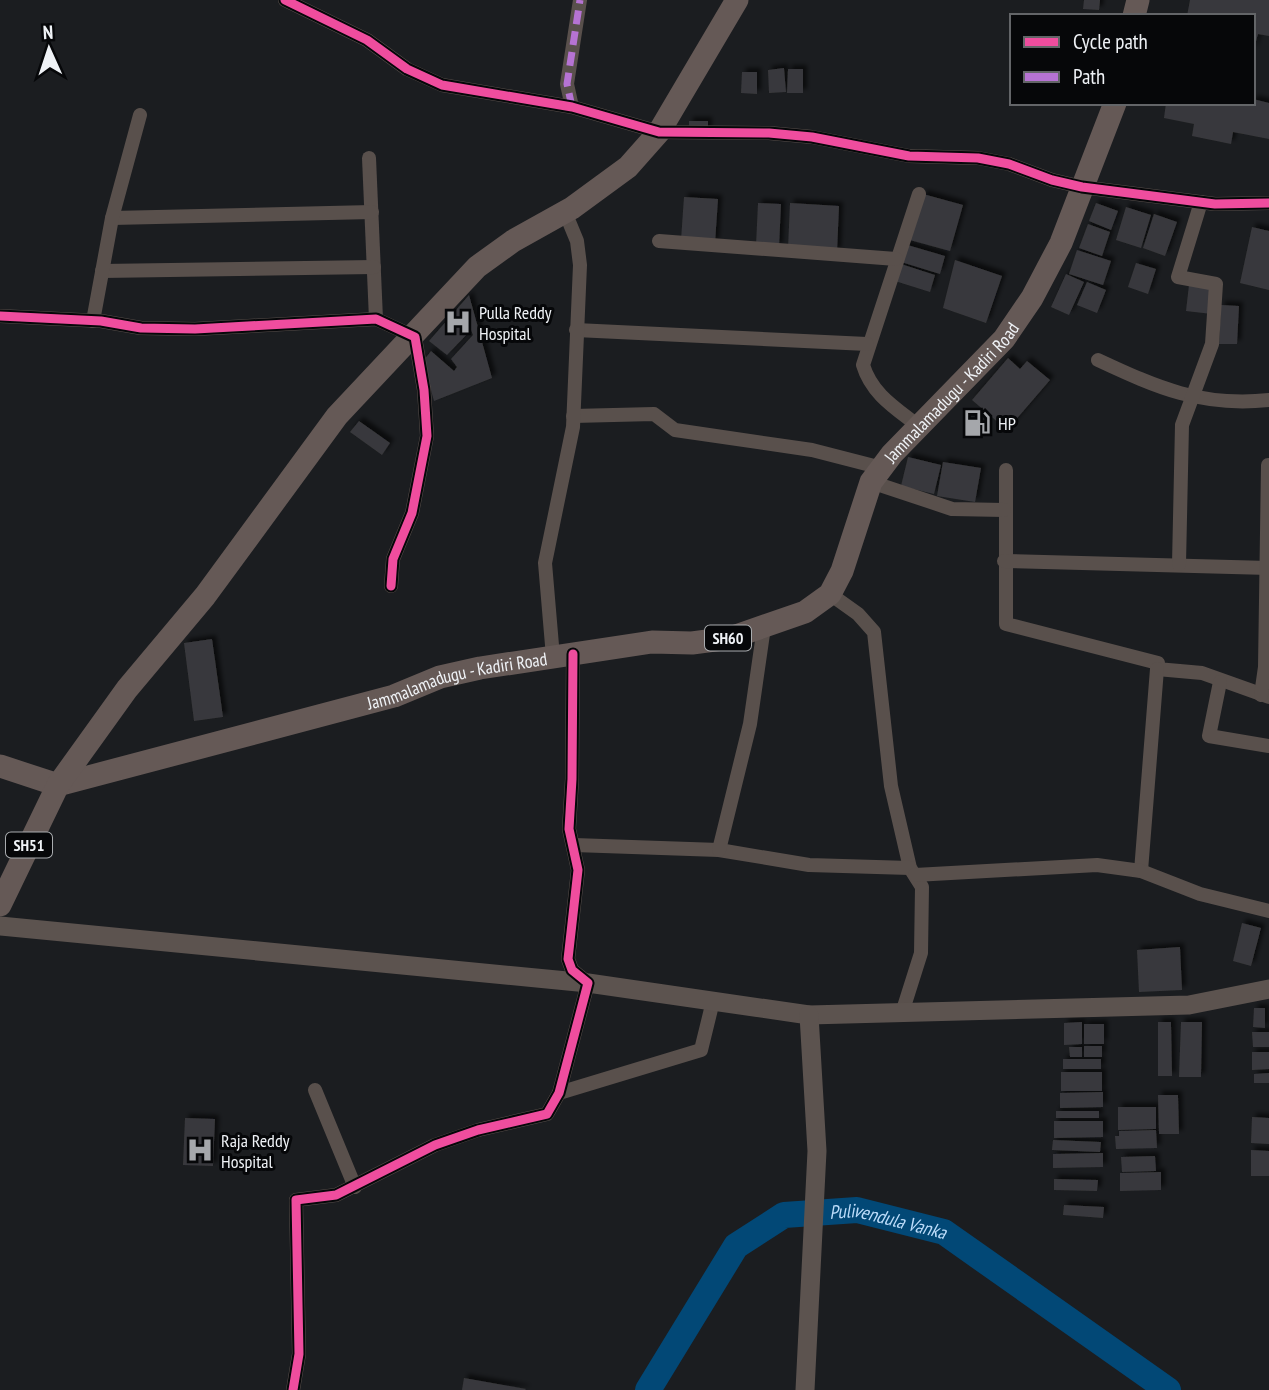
<svg xmlns="http://www.w3.org/2000/svg" width="1269" height="1390" viewBox="0 0 1269 1390" font-family="'PT Sans Narrow',sans-serif">
<style>
.lines{fill:none;stroke-linecap:round;stroke-linejoin:round}
.river{stroke:#024876;stroke-width:26}
.building{fill:#39393c;filter:url(#shadow)}
.street{stroke:#59504c;stroke-width:14}
.secondary{stroke:#5c534f;stroke-width:19}
.primary{stroke:#655956;stroke-width:23}
.quiet{stroke:#b673d3;stroke-width:7;stroke-dasharray:14 7;stroke-linecap:butt}
.cycleway-casing{stroke:#060709;stroke-width:13}
.cycleway{stroke:#ef4d9e;stroke-width:9}
.labels{text-anchor:middle;dominant-baseline:central;stroke-width:6;stroke-linejoin:round;paint-order:stroke}
.shield{fill:#060709;stroke:#a9acaf;stroke-width:2}
.shield-label{font-size:16px;font-weight:bold;fill:#eff2f6}
.poi-label{font-size:18px;fill:#eff2f6;stroke:#060709;text-anchor:start}
.street-label{font-size:18px;fill:#eff2f6;stroke:#060709}
.water-label{font-size:19px;font-style:italic;fill:#bcdcfa;stroke:#060709}
</style>
<defs>
<filter id="shadow"><feDropShadow dx="4" dy="-4" stdDeviation="2" flood-color="#0009"/></filter>
</defs>
<rect width="100%" height="100%" fill="#1b1d20"/>
<g class="lines">
<path class="river" id="s1" d="M648 1390 736 1246 784 1215 857 1210 944 1232 1168 1390"/>
</g>
<g class="building">
<polygon points="1084,0 1100,0 1099,10 1083,9"/>
<polygon points="1190,0 1269,0 1269,36 1258,34 1253,53 1253,16 1187,16"/>
<polygon points="784,68 786,92 769,93 768,70"/>
<polygon points="788,69 803,69 803,93 787,93"/>
<polygon points="742,72 757,72 757,94 741,93"/>
<polygon points="1253,99 1269,103 1269,139 1233,132 1231,144 1192,136 1194,124 1164,118 1166,103 1253,103"/>
<rect x="689" y="121" width="19" height="12"/>
<polygon points="923,194 963,205 950,251 910,240"/>
<polygon points="684,197 718,199 715,243 681,240"/>
<polygon points="758,203 781,204 779,247 756,246"/>
<polygon points="790,203 839,206 837,252 788,249"/>
<polygon points="1096,203 1118,211 1111,230 1089,221"/>
<polygon points="1126,207 1151,215 1141,248 1116,240"/>
<polygon points="1154,214 1177,222 1165,256 1143,248"/>
<polygon points="1088,224 1110,232 1102,256 1079,248"/>
<polygon points="1252,227 1269,231 1269,290 1240,283"/>
<polygon points="904,244 945,256 940,274 898,261"/>
<polygon points="1077,250 1111,261 1103,285 1069,274"/>
<polygon points="955,260 1002,276 986,323 943,308"/>
<polygon points="1136,263 1156,269 1148,294 1128,287"/>
<polygon points="901,264 935,275 930,292 895,281"/>
<polygon points="1066,274 1084,282 1069,315 1051,307"/>
<polygon points="1087,282 1106,290 1097,313 1077,305"/>
<polygon points="1189,285 1215,288 1212,314 1186,311"/>
<polygon points="469,295 492,378 434,401 428,379 417,369 431,351 454,371 457,367 451,359 473,335 471,330 447,355 429,341"/>
<polygon points="1221,305 1239,306 1237,344 1219,344"/>
<polygon points="1008,358 1020,369 1027,361 1050,380 1007,430 972,400"/>
<polygon points="359,421 390,443 382,455 350,432"/>
<polygon points="908,457 941,465 934,494 901,486"/>
<polygon points="943,462 981,468 975,502 937,496"/>
<polygon points="212,639 223,717 194,721 184,643"/>
<polygon points="1242,923 1261,928 1251,966 1233,961"/>
<polygon points="1180,947 1182,990 1139,992 1137,950"/>
<polygon points="1254,1008 1265,1008 1265,1028 1253,1027"/>
<polygon points="1082,1022 1082,1044 1064,1045 1064,1023"/>
<polygon points="1158,1022 1171,1022 1172,1076 1158,1076"/>
<polygon points="1181,1022 1202,1022 1201,1077 1179,1077"/>
<rect x="1084" y="1024" width="20" height="20"/>
<polygon points="1252,1032 1269,1032 1269,1047 1253,1047"/>
<rect x="1084" y="1046" width="18" height="11"/>
<polygon points="1069,1047 1082,1047 1082,1057 1070,1057"/>
<polygon points="1252,1052 1269,1052 1269,1069 1252,1070"/>
<rect x="1063" y="1059" width="38" height="10"/>
<rect x="1061" y="1072" width="41" height="19"/>
<polygon points="1269,1073 1269,1083 1254,1083 1254,1074"/>
<polygon points="1103,1092 1103,1107 1060,1108 1060,1093"/>
<polygon points="1158,1095 1178,1095 1179,1134 1159,1134"/>
<polygon points="1118,1107 1156,1107 1156,1129 1118,1130"/>
<rect x="1056" y="1111" width="43" height="7"/>
<polygon points="1252,1117 1269,1118 1269,1144 1251,1143"/>
<polygon points="185,1118 215,1119 213,1166 183,1165"/>
<polygon points="1054,1121 1103,1121 1103,1137 1054,1138"/>
<polygon points="1156,1130 1157,1148 1116,1149 1115,1136 1119,1136 1119,1131"/>
<polygon points="1053,1140 1101,1142 1100,1152 1052,1150"/>
<polygon points="1251,1150 1269,1151 1269,1176 1251,1176"/>
<polygon points="1103,1153 1103,1167 1053,1168 1053,1154"/>
<polygon points="1155,1156 1156,1171 1122,1172 1121,1157"/>
<polygon points="1161,1172 1161,1190 1120,1191 1120,1173"/>
<polygon points="1054,1179 1098,1180 1097,1191 1054,1190"/>
<polygon points="1064,1205 1104,1207 1103,1218 1063,1215"/>
<polygon points="464,1378 526,1389 525,1390 462,1390"/>
</g>
<g class="lines">
<g class="street">
<polyline points="285,0 367,40 407,69 442,85 572,107 659,132 769,133 812,137 909,156 978,158 1009,164 1052,180 1082,187 1215,204 1269,203"/>
<polyline points="572,107 567,84 580,0"/>
<polyline points="369,158 376,319"/>
<path d="M919 194 863 365C872 395 897 409 921 428"/>
<polyline points="112,218 372,212"/>
<polyline points="659,241 896,259"/>
<polyline points="102,271 374,267"/>
<polyline points="0,316 101,321 141,328 195,329 376,319 415,337 424,390 427,436 412,513 393,559 391,586"/>
<polyline points="93,321 112,218 140,115"/>
<polyline points="576,330 867,344"/>
<path d="M1098 360C1158 388 1201 407 1269 400"/>
<polyline points="573,416 654,414 675,430 812,450 882,468"/>
<polyline points="1006,470 1006,624 1158,663 1157,669 1202,673 1269,697"/>
<polyline points="871,482 952,509 1004,510"/>
<polyline points="1004,561 1269,568"/>
<polyline points="1179,564 1182,425 1212,344 1216,284 1178,277 1201,202"/>
<polyline points="830,594 858,614 874,632 891,786 910,868 922,887 921,953 902,1013"/>
<polyline points="553,657 545,563 573,427 580,265 577,241 565,212"/>
<polyline points="1220,682 1209,736 1269,746"/>
<polyline points="1261,695 1265,667 1268,465"/>
<polyline points="574,845 719,850 809,865 910,868"/>
<polyline points="719,850 750,724 764,627"/>
<polyline points="1141,871 1157,669"/>
<polyline points="915,875 1097,865 1141,871 1200,894 1269,911"/>
<polyline points="315,1090 355,1187"/>
<polyline points="559,1093 701,1050 713,1001"/>
<polyline points="293,1390 299,1354 296,1200 336,1195 435,1145 478,1130 547,1114 559,1093 588,983 572,970 568,959 578,870 569,829 572,779 573,654"/>
</g>
<g class="secondary">
<polyline points="0,926 588,983 809,1015 1189,1005 1269,989"/>
<polyline points="805,1390 817,1151 809,1015"/>
</g>
<g class="primary">
<polyline points="1134,16 1138,0"/>
<polyline points="0,766 58,785"/>
<path id="s2" d="M58 785 394 696 440 677 480 668 652 642 692 643 730 638 805 612 830 594 842 571 871 482 892 454 1004 339 1032 298 1061 243 1115 103"/>
<polyline points="0,905 58,785 127,689 205,596 337,416 477,267 513,241 572,208 628,167 659,132 737,0"/>
</g>
<polyline class="quiet" points="572,107 567,84 580,0"/>
<defs>
<g id="cycleway">
<polyline points="285,0 367,40 407,69 442,85 572,107 659,132 769,133 812,137 909,156 978,158 1009,164 1052,180 1082,187 1215,204 1269,203"/>
<polyline points="0,316 101,321 141,328 195,329 376,319 415,337 424,390 427,436 412,513 393,559 391,586"/>
<polyline points="293,1390 299,1354 296,1200 336,1195 435,1145 478,1130 547,1114 559,1093 588,983 572,970 568,959 578,870 569,829 572,779 573,654"/>
</g>
</defs>
<use href="#cycleway" class="cycleway-casing"/>
<use href="#cycleway" class="cycleway"/>
</g>
<defs>
<symbol id="hospital-bare" viewBox="-9 -9 18 18"><path d="M-5-5h3v3.5h4V-5h3V5h-3V1.5h-4V5h-3Z" fill="#a5a7ab" stroke="#060709" stroke-width="2.5" paint-order="stroke"/></symbol>
<symbol id="fuel-bare" viewBox="-9 -9 18 18"><path d="M-5.5-6h7V0h2V4h1.3V-2.5L3-4.5l.8-.8L6-3V5H2.5V1h-1V6h-7ZM-4.2-4.7v3.2H.2V-4.7Z" fill="#a5a7ab" stroke="#060709" stroke-width="2.5" paint-order="stroke"/></symbol>
</defs>
<g fill-rule="evenodd">
<use href="#hospital-bare" x="439" y="303" width="38" height="38"/>
<use href="#fuel-bare" x="958" y="404" width="38" height="38"/>
<use href="#hospital-bare" x="181" y="1131" width="38" height="38"/>
</g>
<g class="labels">
<g class="shield">
<rect x="705" y="625.5" width="46" height="25" rx="5"/>
<rect x="6" y="832.5" width="46" height="25" rx="5"/>
</g>
<g class="shield-label">
<text x="728" y="638">SH60</text>
<text x="29" y="845">SH51</text>
</g>
<g class="poi-label">
<text x="479" y="312">Pulla Reddy<tspan x="479" dy="21">Hospital</tspan></text>
<text x="998" y="423">HP</text>
<text x="221" y="1140">Raja Reddy<tspan x="221" dy="21">Hospital</tspan></text>
</g>
<g class="street-label">
<text stroke="none"><textPath href="#s2" startOffset="1041">Jammalamadugu - Kadiri Road</textPath></text>
<text stroke="none"><textPath href="#s2" startOffset="413">Jammalamadugu - Kadiri Road</textPath></text>
</g>
<g class="water-label">
<text stroke="none"><textPath href="#s1" startOffset="331">Pulivendula Vanka</textPath></text>
</g>
</g>
<rect x="1010" y="14" width="245" height="91" fill="#060709" stroke="#636568" stroke-width="2"/>
<rect x="1024" y="37" width="35" height="10" fill="#ef4d9e" stroke="#636568" stroke-width="2"/>
<text x="1073" y="49" font-size="21" fill="#eff2f6">Cycle path</text>
<rect x="1024" y="72" width="35" height="10" fill="#b673d3" stroke="#636568" stroke-width="2"/>
<text x="1073" y="84" font-size="21" fill="#eff2f6">Path</text>
<g transform="translate(49 49) rotate(357)" stroke="#060709" stroke-width="5" paint-order="stroke">
<path d="M0-5L12 26L0 18L-12 26Z" fill="#eff2f6"/>
<text y="-10" font-size="19" font-weight="bold" text-anchor="middle" fill="#eff2f6">N</text>
</g>
</svg>
